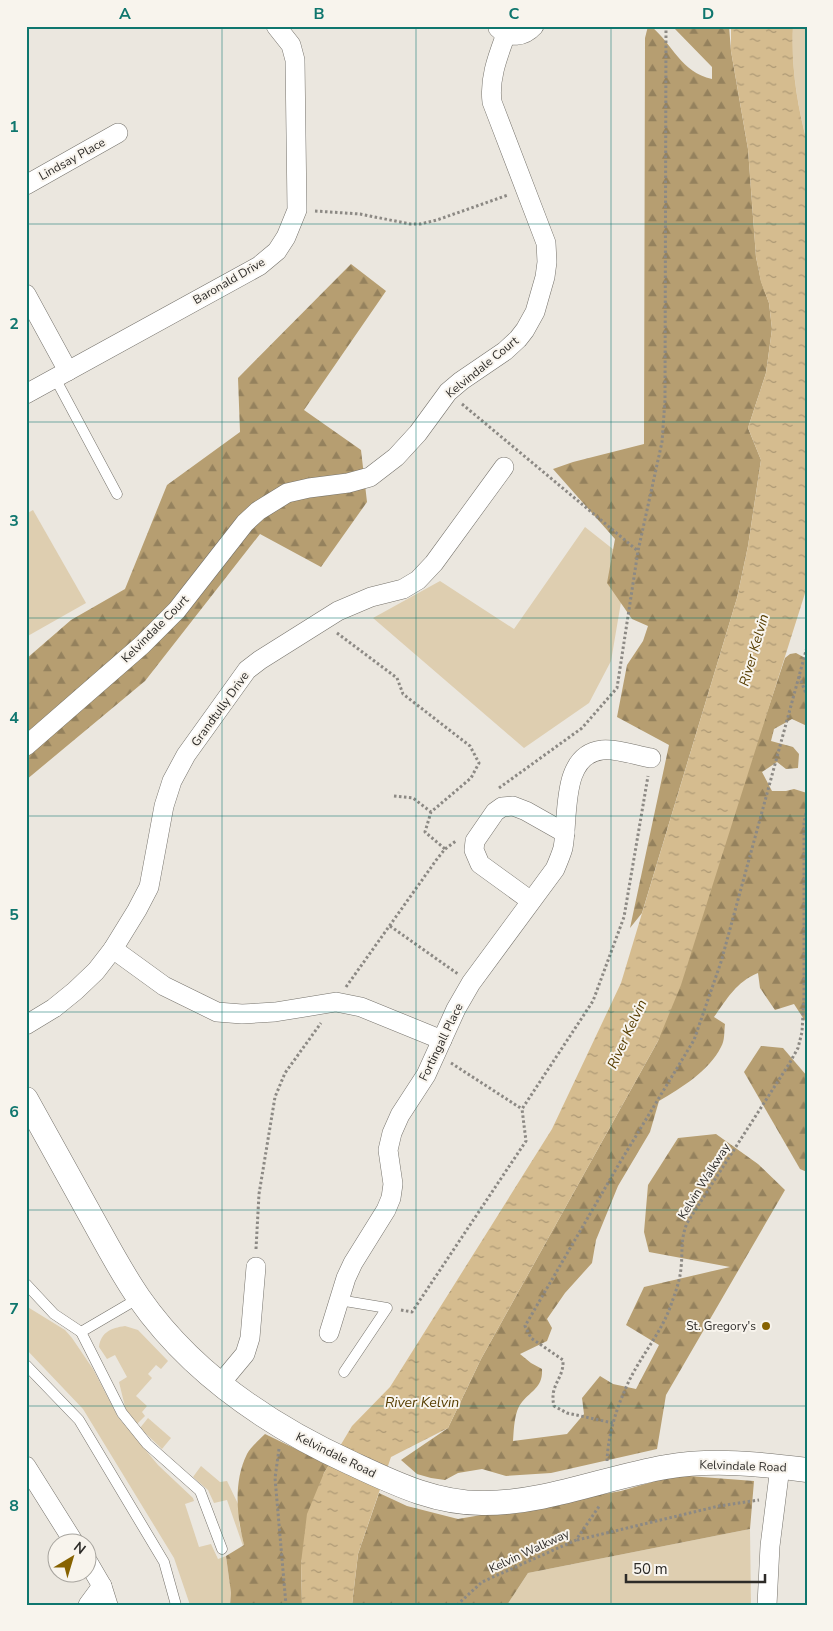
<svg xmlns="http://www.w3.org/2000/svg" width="833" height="1631" viewBox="0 0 833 1631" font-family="'Nunito Sans',sans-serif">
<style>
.green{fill:#deceb0}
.forest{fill:url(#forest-firs)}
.water{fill:url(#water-ripples)}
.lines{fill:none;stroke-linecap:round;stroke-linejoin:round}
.service-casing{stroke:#75726b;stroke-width:11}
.minor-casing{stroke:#75726b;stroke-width:20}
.tertiary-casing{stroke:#75726b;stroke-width:25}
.path{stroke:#8c8984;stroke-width:3;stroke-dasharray:2.5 2.5;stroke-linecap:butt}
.service{stroke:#fff;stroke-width:10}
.minor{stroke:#fff;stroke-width:19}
.tertiary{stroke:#fff;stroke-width:24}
.grid{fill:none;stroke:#0f766e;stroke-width:1;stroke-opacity:0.55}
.poi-dot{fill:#876200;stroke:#f8f4ed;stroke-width:2}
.labels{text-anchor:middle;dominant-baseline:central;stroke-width:4;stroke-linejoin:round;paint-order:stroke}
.street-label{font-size:12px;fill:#2d2b28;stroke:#f8f4ed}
.poi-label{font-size:12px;fill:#2d2b28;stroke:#f8f4ed;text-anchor:end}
.water-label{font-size:14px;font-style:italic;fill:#563d01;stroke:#f8f4ed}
.neatline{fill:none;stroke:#0f766e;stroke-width:2}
.grid-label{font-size:16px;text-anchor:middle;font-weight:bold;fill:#0f766e}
</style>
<defs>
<pattern id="forest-firs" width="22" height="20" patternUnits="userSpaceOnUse" patternTransform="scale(1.25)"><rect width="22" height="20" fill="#b69e71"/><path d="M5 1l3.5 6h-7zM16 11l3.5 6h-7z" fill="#94815d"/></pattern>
<pattern id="water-ripples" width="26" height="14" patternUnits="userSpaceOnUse" patternTransform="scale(1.25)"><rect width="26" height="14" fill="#d5bc8f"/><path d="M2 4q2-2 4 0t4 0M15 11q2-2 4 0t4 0" fill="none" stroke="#ad9975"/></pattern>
</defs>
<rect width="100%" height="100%" fill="#ebe7df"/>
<g class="green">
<path d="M793 26H807V142C797 104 791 66 793 26Z"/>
<polygon points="33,510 86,603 26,637 26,514"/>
<polygon points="585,527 628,561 611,661 589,703 524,748 373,618 440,581 514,629"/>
<polygon points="26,1306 65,1330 72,1338 93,1369 118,1417 158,1465 193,1498 194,1501 185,1504 199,1547 211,1544 218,1559 226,1556 231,1593 230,1605 190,1605 174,1558 83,1409 26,1349"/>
<path d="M125 1326 138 1330 168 1361 161 1369 156 1365 148 1374 152 1378 136 1396 147 1406 142 1412 145 1416 137 1424 126 1411 119 1382 127 1377 115 1355 107 1359 99 1347C101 1332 111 1328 125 1326Z"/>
<polygon points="148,1418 171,1438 162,1449 140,1428"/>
<polygon points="201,1466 220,1482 227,1481 239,1506 239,1523 244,1545 243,1546 227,1500 214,1503 208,1490 193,1477"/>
<polygon points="750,1529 751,1605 507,1605 528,1573"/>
</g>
<g class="forest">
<path d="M648 26H651C673 45 681 72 712 79V67L674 28V26H729L731 51 748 149 756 257 761 281 769 303 772 329 766 373 748 428 761 460 748 546 737 598 642 913 630 928 669 745 617 717 627 665 643 641 648 626 632 619 607 583 615 539 553 469 573 462 644 444 645 38Z"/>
<polygon points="351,264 386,291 304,410 361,450 367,502 321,567 260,534 145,681 26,780 26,659 71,620 125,589 167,485 240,432 238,378"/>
<path d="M796 653 807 659V726L792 719 774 729 771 741 793 747 799 754 798 768 786 769 777 762 762 772 772 791H786L794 789 807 793V1024L794 1004 775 1010 760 988 758 973C736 982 727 999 714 1017L725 1024C724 1031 725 1041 721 1047 709 1071 681 1088 659 1101L650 1132 618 1186 596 1240 592 1263 565 1293 547 1319 552 1328 547 1341 520 1354 531 1363 542 1369C543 1387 532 1390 522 1402 514 1411 514 1429 513 1441L567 1434 584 1414 582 1398 600 1376 613 1384 636 1389 659 1345 626 1325 644 1287 730 1267 649 1252 644 1232 648 1185 678 1138 716 1134 758 1164 785 1190 666 1395 657 1449 551 1473 506 1476 482 1469 458 1473 445 1480 431 1478 417 1474 401 1460 448 1428 481 1359 658 1041 785 658 790 654Z"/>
<polygon points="761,1046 783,1048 807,1076 807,1172 800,1169 744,1072"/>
<path d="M265 1434 329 1465 324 1473 301 1563 302 1605H230L231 1593 226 1556 244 1545C237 1517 233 1482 247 1454 251 1447 259 1440 265 1434Z"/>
<polygon points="676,1475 754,1481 750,1529 528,1573 507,1605 352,1605 358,1554 379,1493 407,1506 458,1519 621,1491"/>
</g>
<path class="water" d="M731 26H793C791 66 797 104 807 142V587L681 985 658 1041 481 1359 448 1428 391 1457 358 1554 352 1605H302L301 1563 307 1514 324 1473 352 1426 390 1387 552 1129 621 983 737 598 748 546 761 460 748 428 766 373 772 329 769 303 761 282 756 257 748 149 731 51Z"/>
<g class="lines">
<defs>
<g id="service">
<polyline points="55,378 117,494"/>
<polyline points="26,1284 54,1314 81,1332"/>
<polyline points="139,1298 81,1332 122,1413 147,1444 200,1491 222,1549"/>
<polyline points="339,1300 387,1308 344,1372"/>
<polyline points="26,1365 79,1420 164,1562 176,1605"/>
</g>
<g id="minor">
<path d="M498 28C509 39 524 37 534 26"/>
<polyline points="26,185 118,133"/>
<polyline points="26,294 68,371"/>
<polyline points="26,394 259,266 277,251 286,237 297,210 295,60 291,45 276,26"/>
<path d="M26 746 142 645 177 610 245 523 258 511 287 493 309 488 348 483 370 477 396 457 418 433 448 392 461 381 505 351 518 339 525 330 535 312 545 277 547 262 546 243 492 102C489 78 498 56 506 34"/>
<polyline points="531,901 480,864 474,850 475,841 495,812 502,807 513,806 526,811 565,833"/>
<polyline points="113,949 164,986 217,1012 242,1014 275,1012 336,1002 361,1007 442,1040"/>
<polyline points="26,1025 54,1008 75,991 96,971 113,949 137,910 149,887 164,806 172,781 186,755 247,670 260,660 338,611 371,597 403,589 418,580 434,563 504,467"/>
<path d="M329 1333 346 1278 353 1263 386 1210 391 1198 393 1184 388 1150 392 1133 400 1115 426 1075 456 1009 471 983 555 869C558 862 561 855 563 848 569 817 560 755 602 750 615 748 638 756 651 758"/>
<polyline points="220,1384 245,1354 250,1338 256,1267"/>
<polyline points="26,1466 75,1544"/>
<polyline points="88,1562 102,1586 108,1605"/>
<polyline points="88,1605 102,1586"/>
<polyline points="767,1605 770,1546 780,1467"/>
</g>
<path id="tertiary" d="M26 1099C48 1138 70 1178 92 1218 107 1245 121 1272 139 1298 192 1374 268 1425 351 1463 394 1483 436 1504 485 1503 546 1503 607 1477 666 1467 712 1459 761 1464 807 1470"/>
</defs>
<use href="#service" class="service-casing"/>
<use href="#minor" class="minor-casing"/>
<use href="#tertiary" class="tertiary-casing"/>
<g class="path">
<polyline points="315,211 360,214 410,224 420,224 437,220 508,195"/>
<polyline points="462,404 638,551"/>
<polyline points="337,633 397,678 403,694 470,746 479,763 471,778 431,812 425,832 445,849"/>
<polyline points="799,676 807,696"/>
<polyline points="499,788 582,728 617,688 638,551 662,442 665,400 666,26"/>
<polyline points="394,796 413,798 431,812"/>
<polyline points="390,926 458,974"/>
<polyline points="346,987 437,859 445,849 456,841"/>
<polyline points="451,1063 522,1109"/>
<polyline points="256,1249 259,1194 275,1097 285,1073 321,1023"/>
<polyline points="401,1310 412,1312 526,1141 522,1109 593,1001 624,917 648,776"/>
<path d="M613 1423 567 1413 554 1406C549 1384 564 1380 563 1360L531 1338 525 1326 619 1164 694 1040 721 962 807 647"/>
<polyline points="279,1449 275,1478 286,1605"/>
<path d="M607 1461C608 1437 615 1412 625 1390 637 1360 660 1336 671 1305 675 1293 680 1281 681 1268 683 1250 680 1241 687 1223L789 1064 798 1048 802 1032 804 996V823L807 807"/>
<polyline points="577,1540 719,1506 759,1500"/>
<polyline points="457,1605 482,1582 576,1540 600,1505"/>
</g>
<use href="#service" class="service"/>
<use href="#minor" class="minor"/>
<use href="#tertiary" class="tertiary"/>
</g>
<path class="grid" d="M222 26V1605M416 26V1605M611 26V1605M26 224H807M26 422H807M26 618H807M26 816H807M26 1012H807M26 1210H807M26 1406H807"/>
<circle class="poi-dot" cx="766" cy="1326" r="5"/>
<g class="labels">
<g class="street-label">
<text transform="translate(72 159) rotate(-29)">Lindsay Place</text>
<text transform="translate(229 281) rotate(-30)">Baronald Drive</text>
<text transform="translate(482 367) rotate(-39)">Kelvindale Court</text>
<text transform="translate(155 629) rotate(-45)">Kelvindale Court</text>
<text transform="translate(220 709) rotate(-54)">Grandtully Drive</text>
<text transform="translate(441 1042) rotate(-64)">Fortingall Place</text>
<text transform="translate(704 1181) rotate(-58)">Kelvin Walkway</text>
<text transform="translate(336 1455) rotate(26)">Kelvindale Road</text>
<text transform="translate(743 1466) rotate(2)">Kelvindale Road</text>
<text transform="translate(529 1551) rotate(-25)">Kelvin Walkway</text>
</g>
<g class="poi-label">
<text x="756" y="1326">St. Gregory's</text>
</g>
<g class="water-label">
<text transform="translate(754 650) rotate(-74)">River Kelvin</text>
<text transform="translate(627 1034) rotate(-65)">River Kelvin</text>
<text x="422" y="1402">River Kelvin</text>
</g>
</g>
<rect width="833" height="1631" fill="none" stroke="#f8f4ed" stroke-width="55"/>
<g transform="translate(72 1558) rotate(38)"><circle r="24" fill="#f8f4ed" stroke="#a7a49e"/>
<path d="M0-4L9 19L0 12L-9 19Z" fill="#876200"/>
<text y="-8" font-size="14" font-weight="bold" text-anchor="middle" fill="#2d2b28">N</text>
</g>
<path d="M626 1574v8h139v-8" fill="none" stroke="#2d2b28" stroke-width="2.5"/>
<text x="633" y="1574" font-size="15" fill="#2d2b28" stroke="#f8f4ed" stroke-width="4" paint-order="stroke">50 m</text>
<rect x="28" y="28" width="778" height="1576" class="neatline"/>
<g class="grid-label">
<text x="125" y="19">A</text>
<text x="319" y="19">B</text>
<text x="514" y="19">C</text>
<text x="708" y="19">D</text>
<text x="14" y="132">1</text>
<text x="14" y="329">2</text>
<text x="14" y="526">3</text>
<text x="14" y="723">4</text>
<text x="14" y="920">5</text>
<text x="14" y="1117">6</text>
<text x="14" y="1314">7</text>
<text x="14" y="1511">8</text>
</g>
</svg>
